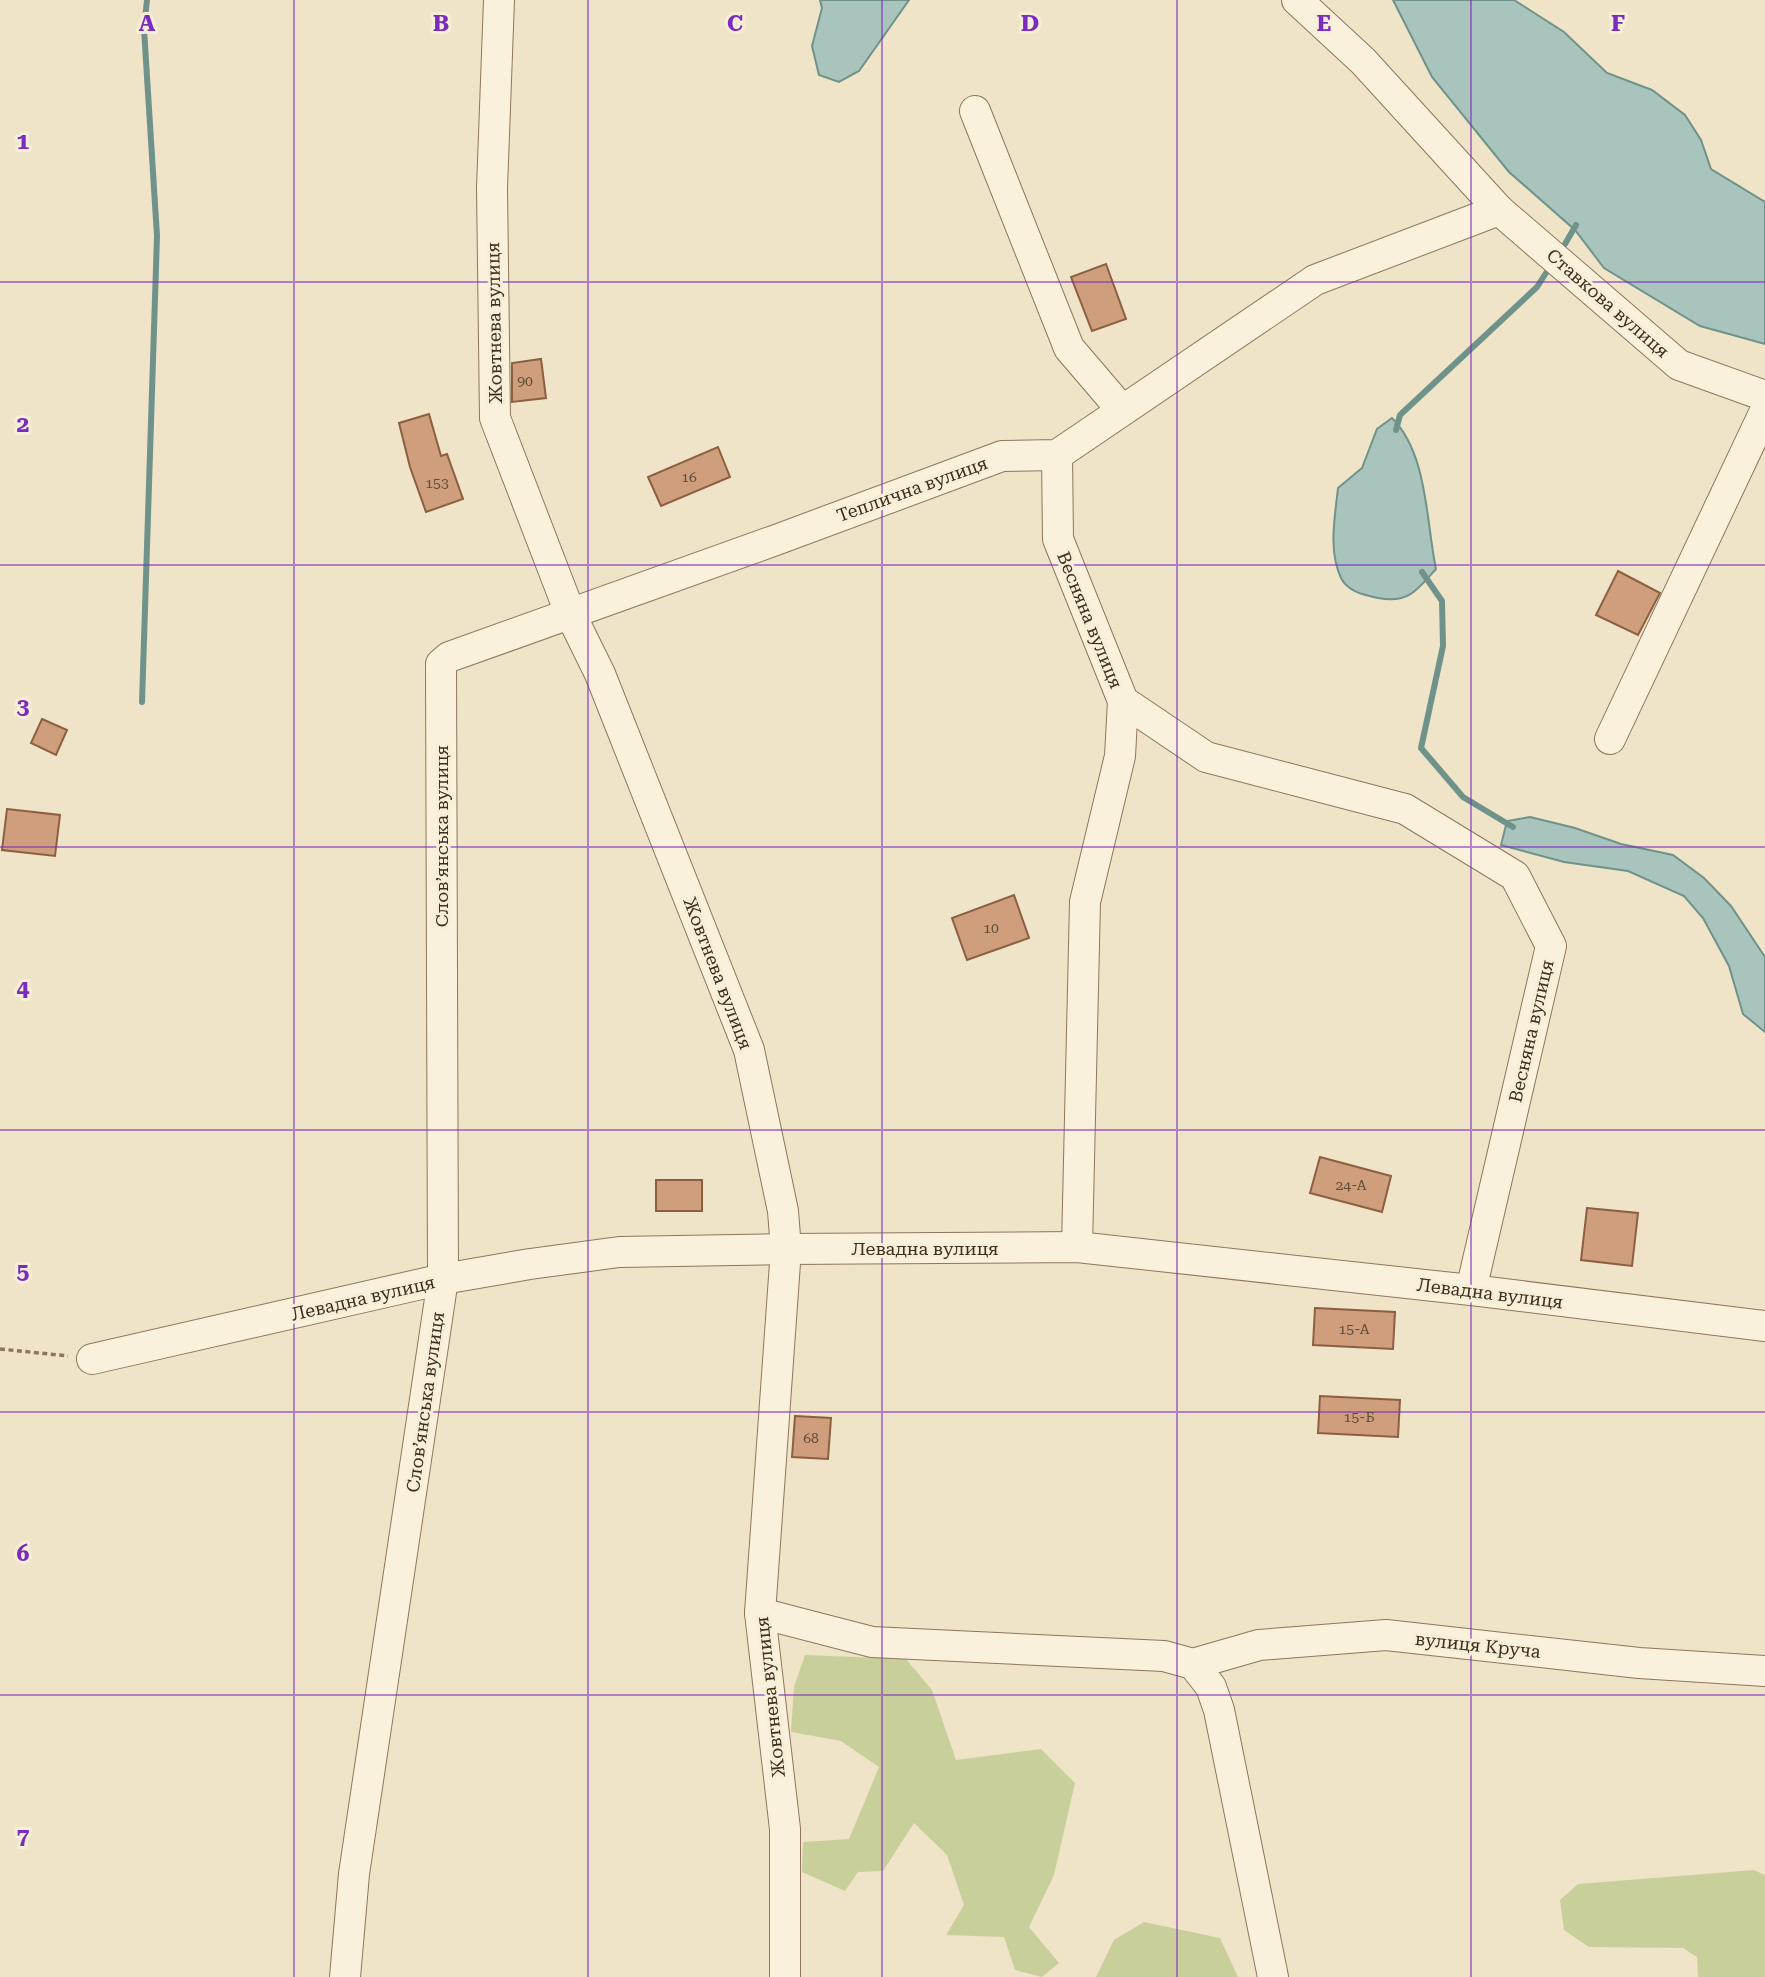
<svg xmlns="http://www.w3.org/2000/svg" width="1765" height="1977" viewBox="0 0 1765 1977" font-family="'Roboto Serif',serif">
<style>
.green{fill:#c9cf9b}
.water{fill:#a9c4bc;stroke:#6f938a;stroke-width:2}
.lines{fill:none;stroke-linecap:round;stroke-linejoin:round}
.stream{stroke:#6f938a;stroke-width:6}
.building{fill:#cf9f7d;stroke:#8d5f41;stroke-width:2}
.minor-casing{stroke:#8d765c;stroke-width:32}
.path{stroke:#8d765c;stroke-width:3.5;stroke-dasharray:5 3.5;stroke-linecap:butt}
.minor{stroke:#faf1dc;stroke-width:30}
.grid{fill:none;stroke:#7b2cbf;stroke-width:2;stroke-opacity:0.55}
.labels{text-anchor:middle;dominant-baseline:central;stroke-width:6;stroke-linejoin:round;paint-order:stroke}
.number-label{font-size:14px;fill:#624a37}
.street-label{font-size:18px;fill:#3d2e20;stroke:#f7eed8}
.grid-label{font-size:23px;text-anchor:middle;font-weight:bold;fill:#7b2cbf;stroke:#f7eed8;stroke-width:6;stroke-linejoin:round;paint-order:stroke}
</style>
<rect width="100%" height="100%" fill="#f0e4c8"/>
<g class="green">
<polygon points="805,1655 906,1659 932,1690 956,1760 1041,1749 1075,1783 1054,1875 1029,1927 1059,1963 1042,1977 1015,1970 1004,1937 946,1935 964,1905 947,1855 914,1823 883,1871 858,1872 845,1891 802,1872 803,1842 849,1839 879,1767 841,1741 791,1732 794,1687"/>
<polygon points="1754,1870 1765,1875 1765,1977 1698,1977 1697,1957 1683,1948 1589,1947 1564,1930 1560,1900 1578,1884"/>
<polygon points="1144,1922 1220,1938 1238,1977 1096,1977 1114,1940"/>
</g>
<g class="water">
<polygon points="820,0 909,0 859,71 839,82 819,75 812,46 822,8"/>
<polygon points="1393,0 1514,0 1564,32 1607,73 1652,90 1685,115 1701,140 1711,169 1765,202 1765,344 1700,326 1604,268 1575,230 1509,172 1432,77"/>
<path d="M1392 418C1428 454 1426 522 1436 569 1417 590 1409 604 1378 598 1365 595 1348 592 1341 578 1328 550 1335 517 1338 488L1362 468 1377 429Z"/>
<polygon points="1530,817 1575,828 1621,844 1673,855 1704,878 1731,906 1765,957 1765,1032 1743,1014 1729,966 1703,918 1684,896 1628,871 1564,862 1501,845 1507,821"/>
</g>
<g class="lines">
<g class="stream">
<polyline points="1565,244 1576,225"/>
<polyline points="1396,430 1400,415 1537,287 1546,273"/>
<polyline points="1422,572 1442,601 1443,646 1421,748 1463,797 1513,827"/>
<polyline points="142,702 157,236 144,29 147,0"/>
</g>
</g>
<g class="building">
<polygon points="1106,264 1126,319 1092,331 1071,277"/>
<polygon points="541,359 546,398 512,402 512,363"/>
<polygon points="429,414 441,456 447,454 463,499 426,512 410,467 399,423"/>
<polygon points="718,447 730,477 661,506 648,477"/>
<polygon points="1618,571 1660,593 1638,635 1596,615"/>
<polygon points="42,719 67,730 56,755 31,743"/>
<polygon points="7,809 60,815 55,856 2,850"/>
<polygon points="1014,895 1029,938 967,960 952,918"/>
<polygon points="1320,1157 1391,1176 1382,1212 1310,1193"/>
<rect x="656" y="1180" width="46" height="31"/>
<polygon points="1587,1208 1638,1213 1632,1266 1581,1260"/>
<polygon points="1315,1308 1395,1312 1393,1349 1313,1345"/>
<polygon points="1320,1396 1400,1400 1398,1437 1318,1433"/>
<polygon points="795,1416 831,1418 828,1459 792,1457"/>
</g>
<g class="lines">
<defs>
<g id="minor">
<polyline points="499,0 492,188 495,418 570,613 600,674 749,1050 783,1211 786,1249 760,1613 785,1829 785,1977"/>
<polyline points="1297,0 1363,61 1499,210 1679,365 1765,396"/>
<polyline points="975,111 1069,348 1122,410"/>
<polyline points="1057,455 1058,539 1123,701 1206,757 1405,809 1515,876 1551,946 1471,1290"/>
<polyline points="1610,739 1765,411"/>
<polyline points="1077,1247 1085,902 1120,756 1123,701"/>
<polyline points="92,1359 443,1279 530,1264 619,1252 786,1249 1077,1247 1471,1290 1765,1326"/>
<polyline points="760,1613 872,1642 1164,1656 1193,1664 1211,1687 1219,1710 1273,1977"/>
<polyline points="1193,1664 1259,1645 1386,1635 1639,1663 1765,1671"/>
<polyline points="345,1977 354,1874 443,1279 441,664 449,657 776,540 1002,456 1057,455 1315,280 1499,210"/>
</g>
</defs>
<use href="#minor" class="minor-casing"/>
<polyline class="path" points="0,1349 68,1356"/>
<use href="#minor" class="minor"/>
</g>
<path class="grid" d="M294 0V1977M588 0V1977M882 0V1977M1177 0V1977M1471 0V1977M0 282H1765M0 565H1765M0 847H1765M0 1130H1765M0 1412H1765M0 1695H1765"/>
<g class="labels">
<g class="number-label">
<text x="525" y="381">90</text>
<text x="689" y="477">16</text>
<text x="437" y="483">153</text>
<text x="991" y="928">10</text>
<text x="1351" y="1185">24-А</text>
<text x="1354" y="1329">15-А</text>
<text x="1359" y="1417">15-Б</text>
<text x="811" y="1438">68</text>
</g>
<g class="street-label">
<text transform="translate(1608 303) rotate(41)">Ставкова вулиця</text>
<text transform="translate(494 323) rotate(-91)">Жовтнева вулиця</text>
<text transform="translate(912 489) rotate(-20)">Теплична вулиця</text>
<text transform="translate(1090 620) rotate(68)">Весняна вулиця</text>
<text transform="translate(441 836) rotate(-90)">Словʼянська вулиця</text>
<text transform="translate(718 973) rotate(69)">Жовтнева вулиця</text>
<text transform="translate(1531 1031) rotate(-77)">Весняна вулиця</text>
<text x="925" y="1248">Левадна вулиця</text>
<text transform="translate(1490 1293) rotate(7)">Левадна вулиця</text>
<text transform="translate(363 1298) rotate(-13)">Левадна вулиця</text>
<text transform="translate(425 1402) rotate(-82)">Словʼянська вулиця</text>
<text transform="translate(1478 1645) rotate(6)">вулиця Круча</text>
<text transform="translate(770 1697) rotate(-96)">Жовтнева вулиця</text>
</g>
</g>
<g class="grid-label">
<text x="147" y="31">A</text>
<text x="441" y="31">B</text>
<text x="735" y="31">C</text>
<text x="1030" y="31">D</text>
<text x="1324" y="31">E</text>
<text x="1618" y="31">F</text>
<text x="23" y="149">1</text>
<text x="23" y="432">2</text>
<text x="23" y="714">3</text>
<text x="23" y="996">4</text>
<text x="23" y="1279">5</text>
<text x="23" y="1561">6</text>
<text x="23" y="1844">7</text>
</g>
</svg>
